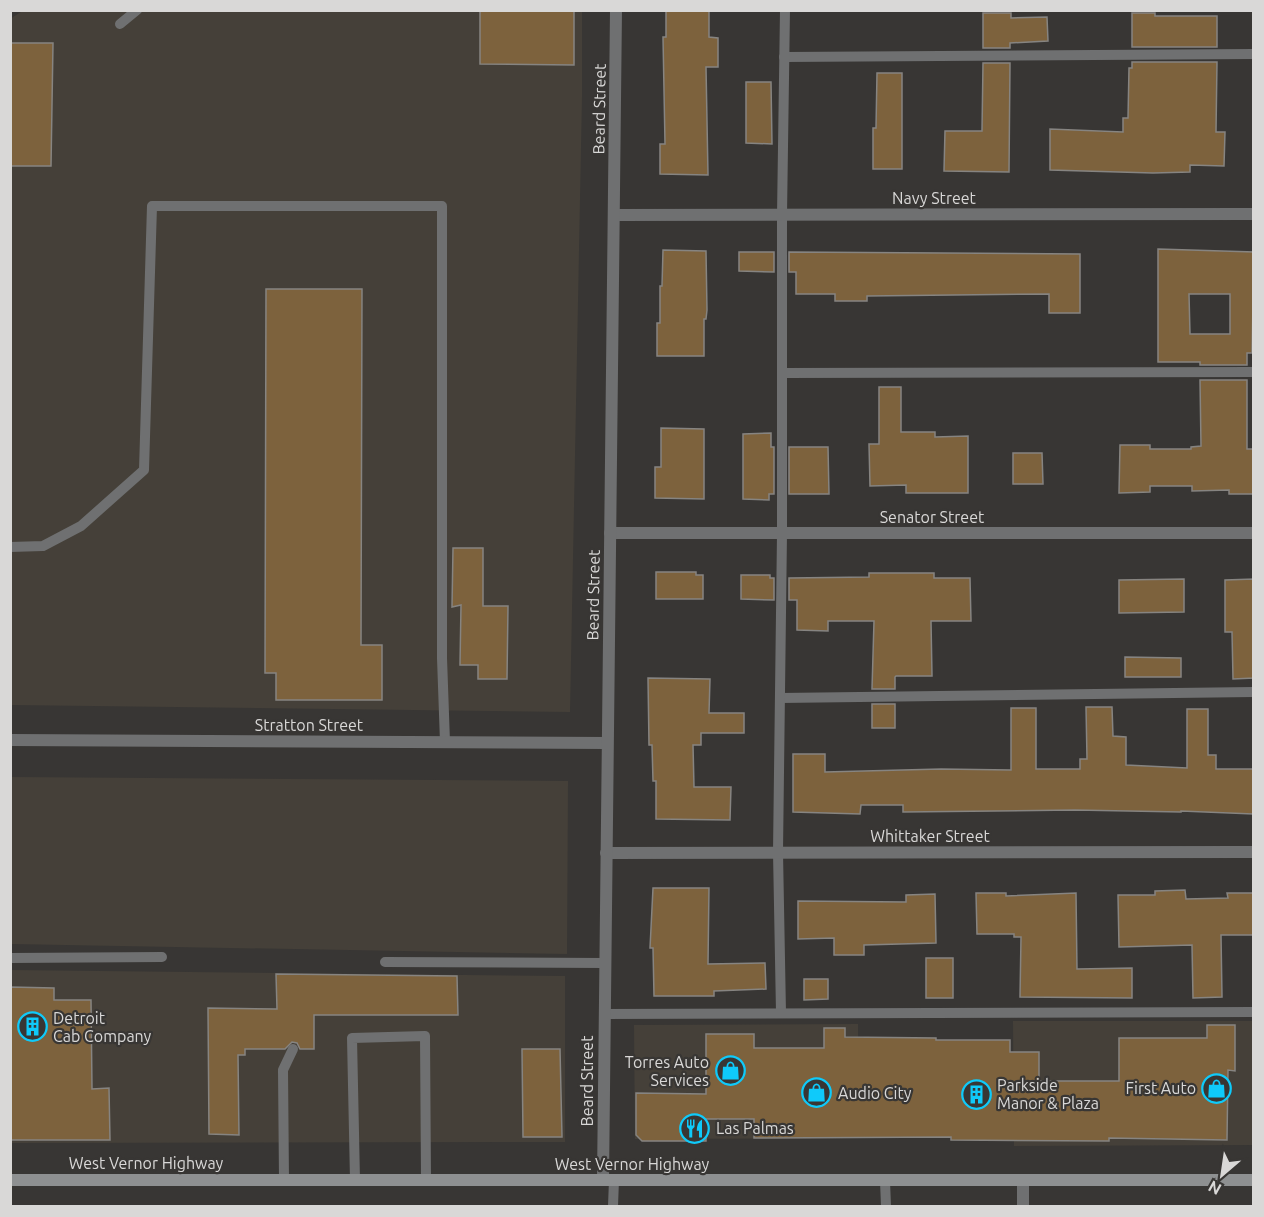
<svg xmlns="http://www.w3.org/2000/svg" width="1264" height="1217" viewBox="0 0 1264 1217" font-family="Ubuntu,sans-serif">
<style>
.built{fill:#454039}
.building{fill:#7d623d;stroke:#868481;stroke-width:1.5;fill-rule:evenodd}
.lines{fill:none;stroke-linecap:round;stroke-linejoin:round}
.lane{stroke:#6f7071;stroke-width:10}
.street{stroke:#6f7071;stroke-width:12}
.secondary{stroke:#8e9091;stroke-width:12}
.labels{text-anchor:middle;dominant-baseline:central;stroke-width:4.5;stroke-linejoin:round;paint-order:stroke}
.street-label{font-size:16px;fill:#d9d8d7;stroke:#383634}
.poi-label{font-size:16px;fill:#d9d8d7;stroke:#383634;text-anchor:start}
</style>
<rect width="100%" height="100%" fill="#383634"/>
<g class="built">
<polygon points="24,10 582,11 582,96 570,712 11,705 10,19"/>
<polygon points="11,777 568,781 567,954 11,944"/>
<polygon points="11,970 565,976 565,1142 11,1143"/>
<polygon points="1013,1021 1253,1021 1253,1145 1014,1146"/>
<polygon points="858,1024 859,1138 635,1139 634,1025"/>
</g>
<g class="building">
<polygon points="480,10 574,10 574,65 480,64"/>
<polygon points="666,10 709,10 709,37 718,38 718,67 706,67 708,175 660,174 660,144 665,144 663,37 666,37"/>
<polygon points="983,13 1011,13 1011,18 1047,17 1048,41 1010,43 1010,48 983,48"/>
<polygon points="1132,13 1155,13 1155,16 1217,16 1217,47 1132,47"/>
<polygon points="10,43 53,43 51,166 10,166"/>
<polygon points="1132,62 1217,62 1216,132 1225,132 1224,166 1190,165 1190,172 1153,173 1050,170 1050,129 1123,132 1123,118 1128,118 1129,68 1132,68"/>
<polygon points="983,63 1010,63 1009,172 944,171 945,131 982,131"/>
<polygon points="877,73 902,73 902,169 873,169 873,128 876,128"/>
<polygon points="746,82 771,82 772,144 746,143"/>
<path d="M1158 249 1254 252 1252 353H1247V365H1200V362H1158ZM1189 294H1230V334H1190Z"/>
<polygon points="663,250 706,251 707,310 706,319 704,319 704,356 657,356 657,323 660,323 660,286 662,286"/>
<polygon points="739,252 774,252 774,272 739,271"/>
<polygon points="789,252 1080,254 1080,313 1049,313 1049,294 867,296 867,301 835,301 835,294 796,294 796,272 789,272"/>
<polygon points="266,289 362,289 361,645 382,645 382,700 276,700 276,673 265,673"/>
<polygon points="1200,380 1247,380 1247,449 1254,449 1254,494 1229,494 1229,490 1192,491 1192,486 1150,486 1150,492 1119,493 1120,445 1150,445 1150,449 1191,449 1191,447 1201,446"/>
<polygon points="879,387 901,387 901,432 935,432 935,437 968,436 968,493 906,493 906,485 870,486 869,444 879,444"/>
<polygon points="661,428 704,429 704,499 655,498 655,467 661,467"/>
<polygon points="771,433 771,447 774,447 774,494 769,494 769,500 743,499 743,434"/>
<polygon points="789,447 828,447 829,494 789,494"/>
<polygon points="1013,453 1042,453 1043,484 1013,484"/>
<polygon points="453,548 483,548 483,606 508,606 507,679 478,679 478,665 460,665 461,605 452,607"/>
<polygon points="656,572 696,572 696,575 703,575 703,599 656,599"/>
<polygon points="869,573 934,573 934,578 970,578 971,621 931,621 932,676 896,676 895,677 895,689 872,689 874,621 828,621 828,631 797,630 797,600 789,600 789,578 869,577"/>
<polygon points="741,575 770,575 770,578 774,578 774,600 741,599"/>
<polygon points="1184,579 1184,612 1119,613 1119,580"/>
<polygon points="1254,579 1254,678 1233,679 1232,632 1225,632 1225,580"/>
<polygon points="1125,657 1181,658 1181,677 1125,677"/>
<polygon points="648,678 710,679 709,713 744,713 744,733 701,733 701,745 693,745 694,787 731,787 730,820 656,819 656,781 653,781 652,745 649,745"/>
<rect x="872" y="704" width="23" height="24"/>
<polygon points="1086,707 1112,707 1113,736 1126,737 1126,765 1187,768 1187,709 1208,709 1208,755 1216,755 1216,769 1253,769 1253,814 1181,811 1181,812 1075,810 903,812 903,805 861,805 860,814 793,812 793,754 825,754 825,772 941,769 1011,770 1011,708 1036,708 1036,769 1080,769 1080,759 1087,759"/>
<polygon points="653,888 709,888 708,964 765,963 766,989 714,991 714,996 654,996 653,948 650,948"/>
<polygon points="1185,890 1186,899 1228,898 1227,893 1254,893 1254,935 1221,935 1222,997 1193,998 1192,945 1119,947 1118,895 1155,895 1155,891"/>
<polygon points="976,893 1006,893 1006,896 1076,893 1077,969 1132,968 1132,998 1020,997 1021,937 1014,937 1014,934 977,934"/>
<polygon points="935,894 936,943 864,945 864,955 834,955 834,938 798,939 798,901 906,902 906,895"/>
<rect x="926" y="958" width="27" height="40"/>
<polygon points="276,974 457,976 458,1015 314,1015 314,1049 300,1049 297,1043 292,1042 285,1049 245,1049 245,1055 238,1055 239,1135 209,1134 208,1008 277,1009"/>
<polygon points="804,979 828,979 828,999 804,1000"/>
<polygon points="10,987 54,988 54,1000 91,1000 92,1089 109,1088 110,1140 10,1140"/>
<polygon points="1207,1025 1235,1025 1235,1071 1228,1070 1227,1140 1109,1138 1109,1141 951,1140 951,1137 754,1138 754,1119 706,1119 706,1141 642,1141 636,1135 636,1093 706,1094 706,1034 754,1034 754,1048 824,1048 824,1028 845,1028 845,1037 936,1038 936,1040 1010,1040 1010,1052 1039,1052 1039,1081 1119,1081 1119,1038 1207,1038"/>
<polygon points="522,1049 560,1049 562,1137 523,1137"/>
</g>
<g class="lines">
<g class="lane">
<polyline points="120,24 137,10"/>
<polyline points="784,57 1254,54"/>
<polyline points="782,373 1254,372"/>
<polyline points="10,547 43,546 81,526 144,470 152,206 442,206 442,658 445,742"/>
<polyline points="780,698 1254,692"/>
<polyline points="10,958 162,957"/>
<polyline points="385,962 605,963"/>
<polyline points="781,1013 778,852 782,533 782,215 785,10"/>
<polyline points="604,1014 1254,1012"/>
<polyline points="284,1180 283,1070 293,1049"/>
<polyline points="355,1180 352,1038 425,1036 426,1180"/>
<polyline points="885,1181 886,1206"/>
<polyline points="613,1206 614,1180"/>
</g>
<g class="street">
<polyline points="614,215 1254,214"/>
<polyline points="610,533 1254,533"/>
<polyline points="10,740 607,743"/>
<polyline points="606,853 1254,852"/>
<polyline points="603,1180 616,10"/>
<polyline points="1023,1206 1023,1180"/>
</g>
<polyline class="secondary" points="10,1180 1254,1180"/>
</g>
<defs>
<symbol id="building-ring" viewBox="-11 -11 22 22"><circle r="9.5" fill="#383634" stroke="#0fcafa" stroke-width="1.5"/><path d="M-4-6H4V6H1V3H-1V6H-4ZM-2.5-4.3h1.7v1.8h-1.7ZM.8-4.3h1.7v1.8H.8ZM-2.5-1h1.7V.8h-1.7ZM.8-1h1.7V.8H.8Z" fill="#0fcafa"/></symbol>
<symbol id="shop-ring" viewBox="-11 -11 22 22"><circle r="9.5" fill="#383634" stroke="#0fcafa" stroke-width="1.5"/><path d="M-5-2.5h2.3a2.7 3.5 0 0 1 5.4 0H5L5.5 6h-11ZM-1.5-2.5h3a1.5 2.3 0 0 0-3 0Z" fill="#0fcafa"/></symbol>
<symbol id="restaurant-ring" viewBox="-11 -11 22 22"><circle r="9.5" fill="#383634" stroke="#0fcafa" stroke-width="1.5"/><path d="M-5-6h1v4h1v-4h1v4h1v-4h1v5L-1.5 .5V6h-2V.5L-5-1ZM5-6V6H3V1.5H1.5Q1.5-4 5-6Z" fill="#0fcafa"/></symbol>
</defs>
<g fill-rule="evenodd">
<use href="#building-ring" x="16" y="1010" width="33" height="33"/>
<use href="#shop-ring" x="714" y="1054" width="33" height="33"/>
<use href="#shop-ring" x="1200" y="1072" width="33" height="33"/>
<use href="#shop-ring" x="800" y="1076" width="33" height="33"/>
<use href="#building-ring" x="960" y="1078" width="33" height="33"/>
<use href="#restaurant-ring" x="678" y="1112" width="33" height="33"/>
</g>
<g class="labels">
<g class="street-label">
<text transform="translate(599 109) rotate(-89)">Beard Street</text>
<text x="934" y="198">Navy Street</text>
<text x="932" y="517">Senator Street</text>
<text transform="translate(593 595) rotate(-89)">Beard Street</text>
<text x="309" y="725">Stratton Street</text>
<text x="930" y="836">Whittaker Street</text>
<text transform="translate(587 1081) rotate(-90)">Beard Street</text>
<text x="146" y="1163">West Vernor Highway</text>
<text x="632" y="1164">West Vernor Highway</text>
</g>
<g class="poi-label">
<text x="53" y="1018">Detroit<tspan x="53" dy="18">Cab Company</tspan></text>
<text x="709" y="1062" text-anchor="end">Torres Auto<tspan x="709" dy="18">Services</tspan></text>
<text x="997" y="1085">Parkside<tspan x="997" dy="18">Manor &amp; Plaza</tspan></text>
<text x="1196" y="1088" text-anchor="end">First Auto</text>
<text x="838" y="1093">Audio City</text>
<text x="716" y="1128">Las Palmas</text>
</g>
</g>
<rect width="1264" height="1217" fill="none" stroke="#d9d8d7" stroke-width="24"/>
<g transform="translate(1222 1175) rotate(209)" stroke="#383634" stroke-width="4.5" paint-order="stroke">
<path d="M0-4.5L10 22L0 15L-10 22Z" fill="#d9d8d7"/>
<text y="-9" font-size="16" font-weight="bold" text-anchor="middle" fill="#d9d8d7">N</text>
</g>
</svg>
